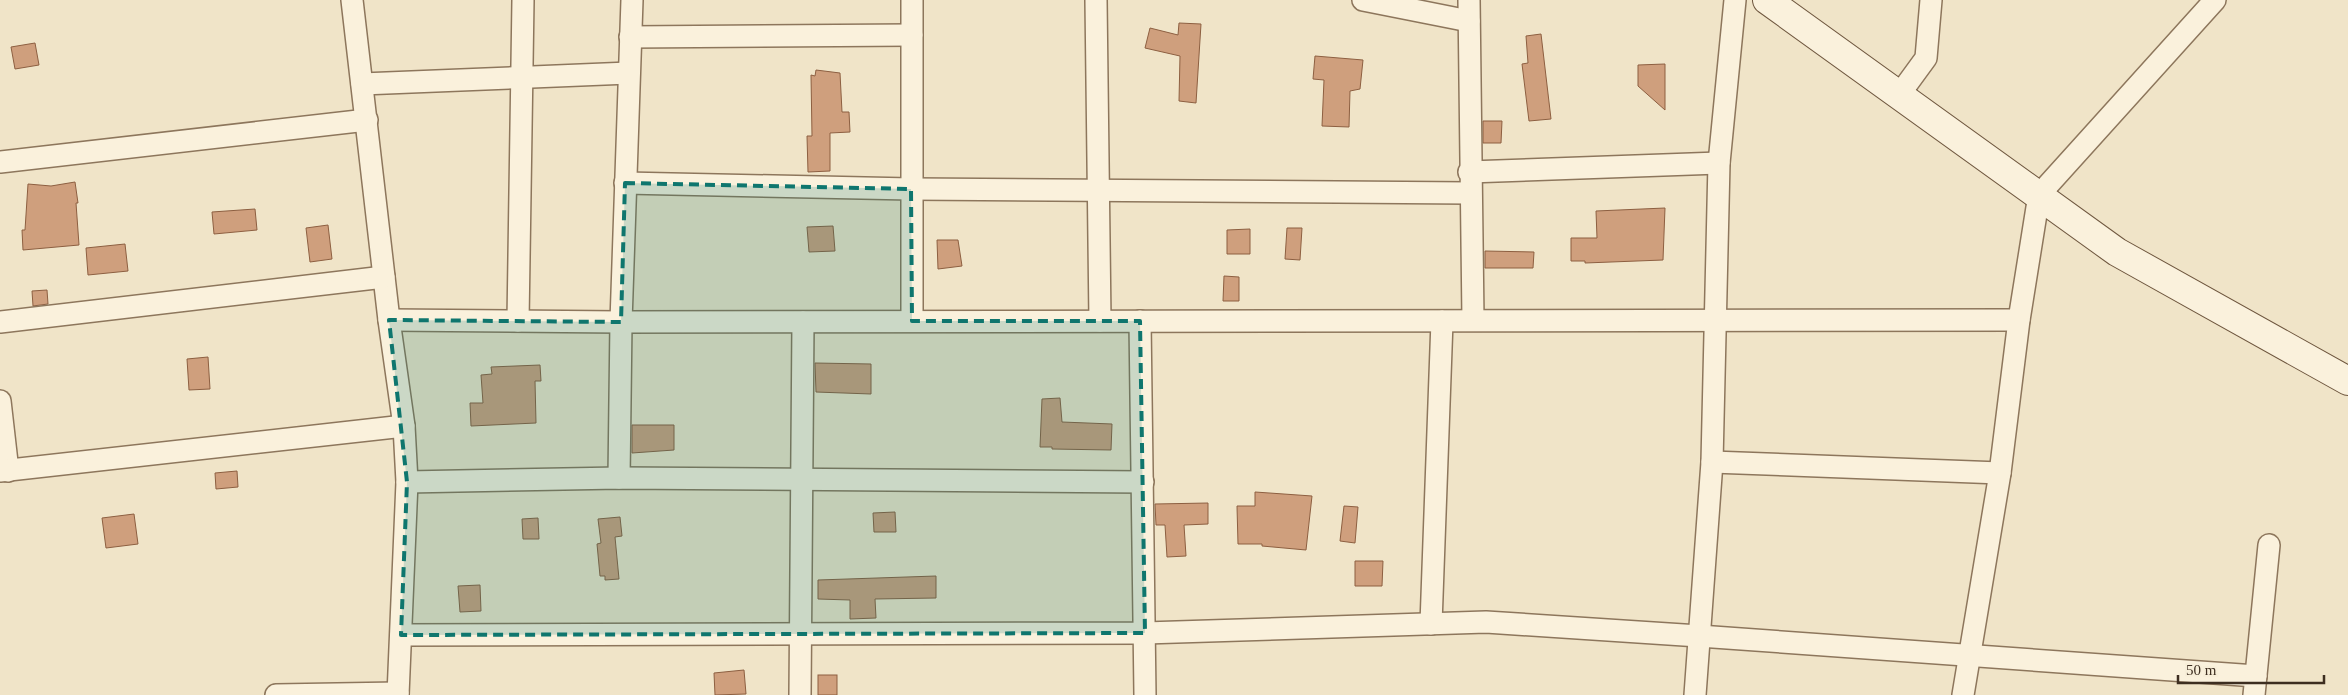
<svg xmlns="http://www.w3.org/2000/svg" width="2348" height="695" viewBox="0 0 2348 695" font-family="Georgia,serif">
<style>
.building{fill:#cf9f7d;stroke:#8d5f41}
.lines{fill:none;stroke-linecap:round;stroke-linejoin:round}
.street-casing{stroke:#8d765c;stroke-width:24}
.secondary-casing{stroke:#6f573f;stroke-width:30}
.street{stroke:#faf1dc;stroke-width:21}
.secondary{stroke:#faf1dc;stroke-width:28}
.marked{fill:#0f766e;fill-opacity:0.2;stroke:#0f766e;stroke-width:4;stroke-dasharray:10 6;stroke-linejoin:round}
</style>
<rect width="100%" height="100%" fill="#f0e4c8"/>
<g class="building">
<polygon points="1179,23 1201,24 1196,103 1179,101 1180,56 1145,48 1150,28 1178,35"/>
<polygon points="1541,34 1551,119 1529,121 1522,64 1528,63 1526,36"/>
<polygon points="35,43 39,65 15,69 11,47"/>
<polygon points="1315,56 1363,60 1360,89 1350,91 1349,127 1322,126 1324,80 1313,79"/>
<polygon points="1665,64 1665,110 1638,86 1638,65"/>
<polygon points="816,70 840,73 842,112 849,112 850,132 830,133 830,171 808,172 807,136 812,136 811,75 815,76"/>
<polygon points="1483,121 1502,121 1501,143 1483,143"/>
<polygon points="75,182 78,203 76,203 79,245 23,250 22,230 25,230 28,184 51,186"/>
<polygon points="1665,208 1663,260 1585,263 1585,261 1571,261 1571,238 1597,238 1596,211"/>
<polygon points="255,209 257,230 214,234 212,212"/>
<polygon points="328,225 332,259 310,262 306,228"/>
<polygon points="833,226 835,251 809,252 807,227"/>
<polygon points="1287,228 1302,228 1300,260 1285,259"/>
<polygon points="1250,229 1250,254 1227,254 1227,230"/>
<polygon points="937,240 958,240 962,266 938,269"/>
<polygon points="125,244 128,271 88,275 86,248"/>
<polygon points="1485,251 1534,252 1533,268 1485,268"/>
<polygon points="1224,276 1239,277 1239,301 1223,301"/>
<polygon points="47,290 48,304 33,306 32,291"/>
<polygon points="208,357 210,389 189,390 187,359"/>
<polygon points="815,363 871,364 871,394 816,392"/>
<polygon points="540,365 541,381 535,381 536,423 471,426 470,403 483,403 481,375 492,374 491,367"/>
<polygon points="1060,398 1062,422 1112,424 1111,450 1052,449 1052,447 1040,447 1042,399"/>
<polygon points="632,425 674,425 674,450 632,453"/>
<polygon points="237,471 238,487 216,489 215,473"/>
<polygon points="1255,492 1312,496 1306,550 1262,546 1262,544 1238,544 1237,506 1255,506"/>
<polygon points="1208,503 1208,524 1184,525 1186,556 1167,557 1165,525 1156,525 1155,504"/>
<polygon points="1344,506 1358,507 1355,543 1340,541"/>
<polygon points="895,512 896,532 874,532 873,513"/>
<polygon points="134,514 138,544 106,548 102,518"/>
<polygon points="620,517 622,536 615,537 619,579 605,580 605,576 600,576 597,544 601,543 598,519"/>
<polygon points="538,518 539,539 523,539 522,519"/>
<polygon points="1355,561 1383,561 1382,586 1355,586"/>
<polygon points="936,576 936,598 875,599 876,618 850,619 850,600 818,599 818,580"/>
<polygon points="480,585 481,611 460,612 458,586"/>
<polygon points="744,670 746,694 715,695 714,673"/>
<rect x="818" y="675" width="19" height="20"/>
</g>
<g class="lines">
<defs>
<g id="street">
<polyline points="352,0 389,320 404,426 407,482 398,695"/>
<polyline points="912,0 912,321"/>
<polyline points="1096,0 1100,321"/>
<polyline points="1363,0 1469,21"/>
<polyline points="1469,0 1473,320"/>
<polyline points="630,37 912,35"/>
<polyline points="362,84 629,73"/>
<polyline points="1899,95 1926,58 1931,0"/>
<polyline points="0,162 367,120"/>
<polyline points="1469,172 1719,163"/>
<polyline points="625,183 911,189 1470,193"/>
<polyline points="389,320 621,322 2019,320"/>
<polyline points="518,321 523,0"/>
<polyline points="1140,321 1145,695"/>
<polyline points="0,322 384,277"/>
<polyline points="0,401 8,471"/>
<polyline points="1712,462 2000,473"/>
<polyline points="0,471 404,426"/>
<polyline points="619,478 621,322 632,0"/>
<polyline points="407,482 619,478 1143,482"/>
<polyline points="1431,624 1442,321"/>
<polyline points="401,635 1145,633 1486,622 1699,636 2256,676"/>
<polyline points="276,695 398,693"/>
<polyline points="800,695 803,322"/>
<polyline points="1695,695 1712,462 1719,163 1735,0"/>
<polyline points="1963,695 2000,473 2019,320 2039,195 2215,0"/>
<polyline points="2254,695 2269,545"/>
</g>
<polyline id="secondary" points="1767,0 2117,252 2348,381"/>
</defs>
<use href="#street" class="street-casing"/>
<use href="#secondary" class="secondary-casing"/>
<use href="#street" class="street"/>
<use href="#secondary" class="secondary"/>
</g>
<path class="marked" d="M625 183 911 189 912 321H1140L1145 633 401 635 407 482 389 320 621 322Z"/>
<path d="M2178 675v8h146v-8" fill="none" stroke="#3d2e20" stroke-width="2.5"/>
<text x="2186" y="675" font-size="15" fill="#3d2e20" stroke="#f7eed8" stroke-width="4" paint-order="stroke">50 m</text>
</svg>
